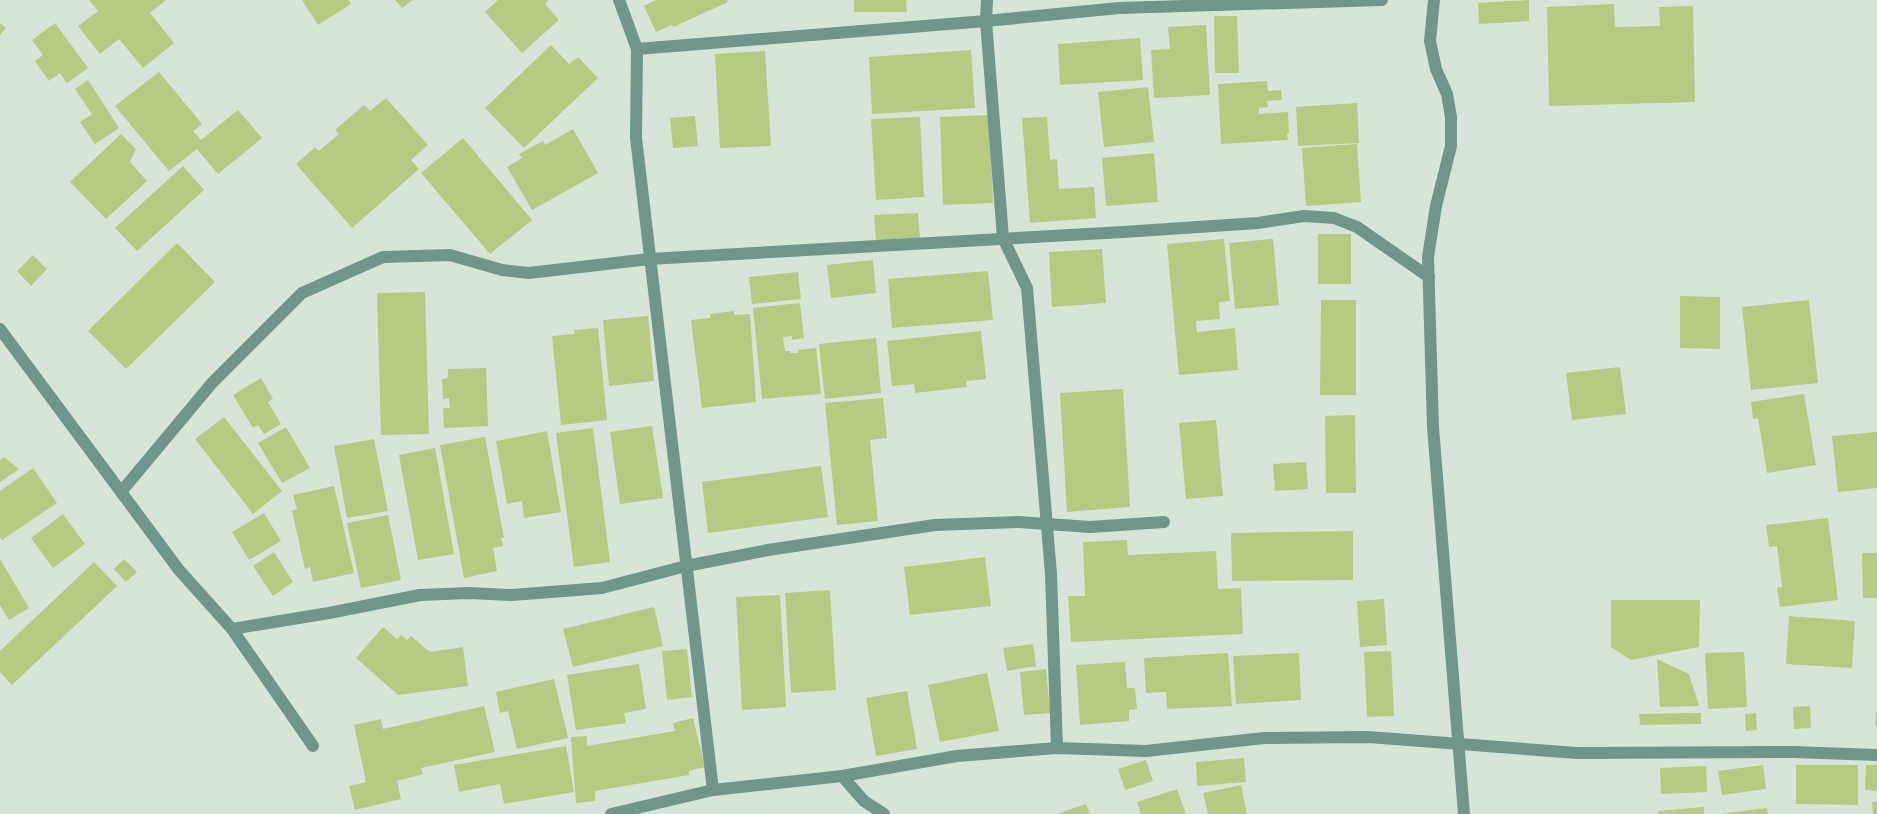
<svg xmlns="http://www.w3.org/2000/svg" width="1877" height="814" viewBox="0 0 1877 814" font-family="'Sofia Sans Condensed',sans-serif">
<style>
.building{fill:#b5cb82}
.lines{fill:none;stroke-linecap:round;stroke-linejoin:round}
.street{stroke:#70968c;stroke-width:12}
</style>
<rect width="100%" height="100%" fill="#d7e5d9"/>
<g class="building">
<polygon points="89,0 166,0 150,13 174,43 143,68 119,39 100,54 78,26 98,11"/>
<polygon points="302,0 349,0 351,4 318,25"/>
<polygon points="395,0 413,0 402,8"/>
<polygon points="498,0 549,0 545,4 559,20 522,53 485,12"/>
<polygon points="656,0 727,0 728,2 673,27 672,25 656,32 644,6"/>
<polygon points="854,0 906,0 907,12 854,12"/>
<polygon points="1529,0 1529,21 1479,24 1478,3"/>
<polygon points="1614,4 1615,27 1660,26 1659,7 1693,6 1695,102 1549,106 1547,7"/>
<polygon points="1214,16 1237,16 1239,73 1215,73"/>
<polygon points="0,23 6,28 0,35"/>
<polygon points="55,23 88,68 67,83 60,73 49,81 35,61 43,55 32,40"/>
<polygon points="1206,25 1210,95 1154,98 1151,50 1170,49 1168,27"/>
<polygon points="1140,38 1143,80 1060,85 1058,44"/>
<polygon points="551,45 569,64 578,57 598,78 524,148 485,108"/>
<polygon points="971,50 975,108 872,114 869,57"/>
<polygon points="765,51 771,146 720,148 715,54"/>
<polygon points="159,72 202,124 193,131 201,140 238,110 262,138 218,174 197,149 169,171 115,106"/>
<polygon points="88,80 119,128 95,144 80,122 92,114 75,89"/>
<polygon points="1267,81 1268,91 1281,90 1282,100 1267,101 1268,107 1259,108 1259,114 1288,112 1289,133 1287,134 1288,140 1221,144 1218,84"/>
<polygon points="1148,87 1154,142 1104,147 1098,92"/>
<polygon points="386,98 428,145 411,160 419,169 352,228 296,164 315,147 319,151 339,134 335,130 364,105 370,111"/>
<polygon points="1357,103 1359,143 1298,146 1296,107"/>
<polygon points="989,115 993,203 943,205 940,117"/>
<polygon points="695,116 698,146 673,148 670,118"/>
<polygon points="920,117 924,197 876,200 871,119"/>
<polygon points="1047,117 1050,160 1057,159 1059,189 1094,187 1096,218 1030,223 1022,118"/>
<polygon points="573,129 598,173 532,210 507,167 522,158 519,154 543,141 545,145"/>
<polygon points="121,134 136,149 130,162 147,181 106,219 70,182"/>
<polygon points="463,138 532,220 490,254 421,173"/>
<polygon points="1357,144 1361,202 1306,206 1302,148"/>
<polygon points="1154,153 1158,202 1106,206 1102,158"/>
<polygon points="183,166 204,190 137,251 115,228"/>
<polygon points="918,213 920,239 876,241 874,215"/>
<rect x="1318" y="234" width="33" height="50"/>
<polygon points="1224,239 1230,301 1219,302 1220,319 1196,321 1197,332 1235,328 1238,370 1179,375 1167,244"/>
<polygon points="1273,239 1279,305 1235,309 1229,243"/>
<polygon points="177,243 215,282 126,369 88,331"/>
<polygon points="1102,249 1106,303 1052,307 1049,252"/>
<polygon points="33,255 47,269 31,286 17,271"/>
<polygon points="873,260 876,293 831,298 827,265"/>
<polygon points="988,271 993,320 892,328 888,279"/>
<polygon points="798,272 801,299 752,304 749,277"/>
<polygon points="425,292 429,434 381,435 377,293"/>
<polygon points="1680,296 1720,297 1720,349 1680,348"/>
<polygon points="1321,300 1356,300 1356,395 1320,395"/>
<polygon points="1809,300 1818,383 1751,390 1742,307"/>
<polygon points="800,303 804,338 792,340 792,336 783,337 785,351 790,351 790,353 798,353 798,350 816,348 821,394 762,399 753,308"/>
<polygon points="734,311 734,315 750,314 756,402 702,408 691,320 710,318 710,314"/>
<polygon points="648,316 654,381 609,386 603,320"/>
<polygon points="598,328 607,420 561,425 552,336 575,334 574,330"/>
<polygon points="981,331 986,379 966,381 967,387 915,393 914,384 892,386 887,341"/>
<polygon points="876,338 881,393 825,399 819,344"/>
<polygon points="1620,367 1626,414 1572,420 1566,373"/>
<polygon points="486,368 488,426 444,428 443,408 450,408 449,398 443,399 442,379 448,378 448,369"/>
<polygon points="261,378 273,399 268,402 281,424 264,434 258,425 253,428 233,395"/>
<polygon points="1123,389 1130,507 1067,512 1060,393"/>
<polygon points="1804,394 1816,465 1767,473 1758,418 1753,419 1751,402"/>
<polygon points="883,398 887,438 870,440 878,521 837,525 825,403"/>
<polygon points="1355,415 1356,493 1326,493 1325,416"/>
<polygon points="224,417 282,491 253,514 195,439"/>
<polygon points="1216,420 1223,496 1186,499 1179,423"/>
<polygon points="652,426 663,498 620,504 610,432"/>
<polygon points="286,427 310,468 282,483 258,443"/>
<polygon points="593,428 610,562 574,567 556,433"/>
<polygon points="547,431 561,512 524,518 522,501 507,504 496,441"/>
<polygon points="1877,432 1877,488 1838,492 1832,436"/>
<polygon points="485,437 504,538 501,538 503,546 493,548 497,571 464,578 440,445"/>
<polygon points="374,439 388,511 347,518 334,446"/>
<polygon points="435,448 454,554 418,560 399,455"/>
<polygon points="4,457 19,469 0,482 0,460"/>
<polygon points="1306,462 1308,489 1275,491 1273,464"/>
<polygon points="821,466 828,517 708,533 702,482"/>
<polygon points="33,468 57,503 2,540 0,537 0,491"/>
<polygon points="334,486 354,573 313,582 310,567 305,569 292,511 297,509 293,495"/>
<polygon points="264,513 281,541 249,560 232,532"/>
<polygon points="63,514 85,544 53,568 31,538"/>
<polygon points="388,515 401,580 361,588 347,523"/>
<polygon points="1828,518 1838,600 1780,607 1777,588 1782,587 1777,546 1769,547 1766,525"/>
<polygon points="1353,531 1353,580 1232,581 1231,533"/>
<polygon points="1127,540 1128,555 1216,551 1218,589 1241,588 1243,634 1071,642 1068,596 1085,596 1083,542"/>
<polygon points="274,552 293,582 273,596 253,566"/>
<polygon points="1862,553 1877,553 1877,598 1863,598"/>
<polygon points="985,557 991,606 910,615 904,567"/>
<polygon points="0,559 29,608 9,620 0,605"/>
<polygon points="124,559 137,572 126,582 114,569"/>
<polygon points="94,562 117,586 12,685 0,672 0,651"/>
<polygon points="830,590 836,690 791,693 785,593"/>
<polygon points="780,595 786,707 742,710 736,597"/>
<polygon points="1384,599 1387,645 1360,647 1357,601"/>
<polygon points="1611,600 1700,600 1699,647 1631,660 1611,647"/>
<polygon points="654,607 663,646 573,667 563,629"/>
<polygon points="1789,616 1855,621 1852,668 1786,664"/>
<polygon points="383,627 397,639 401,635 407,640 411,636 430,652 463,647 468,686 398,695 356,658"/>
<polygon points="1033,644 1036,666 1007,671 1003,648"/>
<polygon points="687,649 692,697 667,700 662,651"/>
<polygon points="1391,651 1394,716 1367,717 1364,652"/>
<polygon points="1744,652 1747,707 1708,709 1705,653"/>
<polygon points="1228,653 1232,706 1167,709 1166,692 1146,693 1144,658"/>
<polygon points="1299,653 1301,700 1236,704 1233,656"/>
<polygon points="1657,659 1689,674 1699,706 1660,707"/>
<polygon points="1125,662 1127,688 1135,688 1137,709 1129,710 1129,721 1080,725 1076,665"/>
<polygon points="639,664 646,709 624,713 626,723 576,730 567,675"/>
<polygon points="1046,669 1050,713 1024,715 1020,672"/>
<polygon points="987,673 999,731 940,742 928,685"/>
<polygon points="554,679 568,738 517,749 508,711 500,713 496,692"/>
<polygon points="907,691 917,749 876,756 866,698"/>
<polygon points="484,706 495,752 421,768 423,774 397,781 401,799 355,810 349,786 366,782 354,725 381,719 383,729"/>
<polygon points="1810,706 1811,728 1794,729 1793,707"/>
<polygon points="1876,711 1877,712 1877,726 1875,725"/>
<polygon points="1701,713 1701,724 1640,725 1639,714"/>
<polygon points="1756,713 1757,730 1746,731 1745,714"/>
<polygon points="693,718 705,767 689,771 689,775 595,791 595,801 576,803 571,737 587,736 587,746 675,731 673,723"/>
<polygon points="566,746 574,792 504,804 500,784 459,792 454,765"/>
<polygon points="1244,758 1246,782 1197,786 1196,762"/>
<polygon points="1146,760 1153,781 1125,790 1118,769"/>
<polygon points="1763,765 1766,789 1722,795 1718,771"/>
<polygon points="1796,765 1858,765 1858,805 1796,804"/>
<polygon points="1866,765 1877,765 1877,791 1865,790"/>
<polygon points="1706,766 1707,792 1661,794 1660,768"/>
<polygon points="1241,785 1247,814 1208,814 1203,793"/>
<polygon points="1177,789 1186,814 1141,814 1137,802"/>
<polygon points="1872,802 1877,802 1877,814 1873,814"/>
<polygon points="1086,804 1090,814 1057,814"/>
<polygon points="1704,807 1704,814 1658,814 1658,811"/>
<polygon points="1767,808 1768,814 1726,814 1726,813"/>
</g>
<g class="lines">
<g class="street">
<polyline points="619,0 637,49 636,138 713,790"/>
<polyline points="987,0 986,21 1003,238 1027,288 1051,574 1057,748"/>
<polyline points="1434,0 1430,41 1436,69 1447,94 1451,117 1451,146 1436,206 1428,257 1433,427 1464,814"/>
<polyline points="637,49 986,21 1119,8 1382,0"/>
<polyline points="0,329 179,570 232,629 313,746"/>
<polyline points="121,492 212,383 302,293 383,257 450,255 502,270 529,273 649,259 1123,232 1258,223 1304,216 1334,218 1357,227 1429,277"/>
<polyline points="232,629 329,613 420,595 469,593 512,595 602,588 686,566 768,550 935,525 1019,522 1090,527 1164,522"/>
<polyline points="842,776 864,801 884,814"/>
<polyline points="611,814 713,790 842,776 957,756 1057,748 1146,751 1264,738 1368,737 1577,753 1794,752 1877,755"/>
</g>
</g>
</svg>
